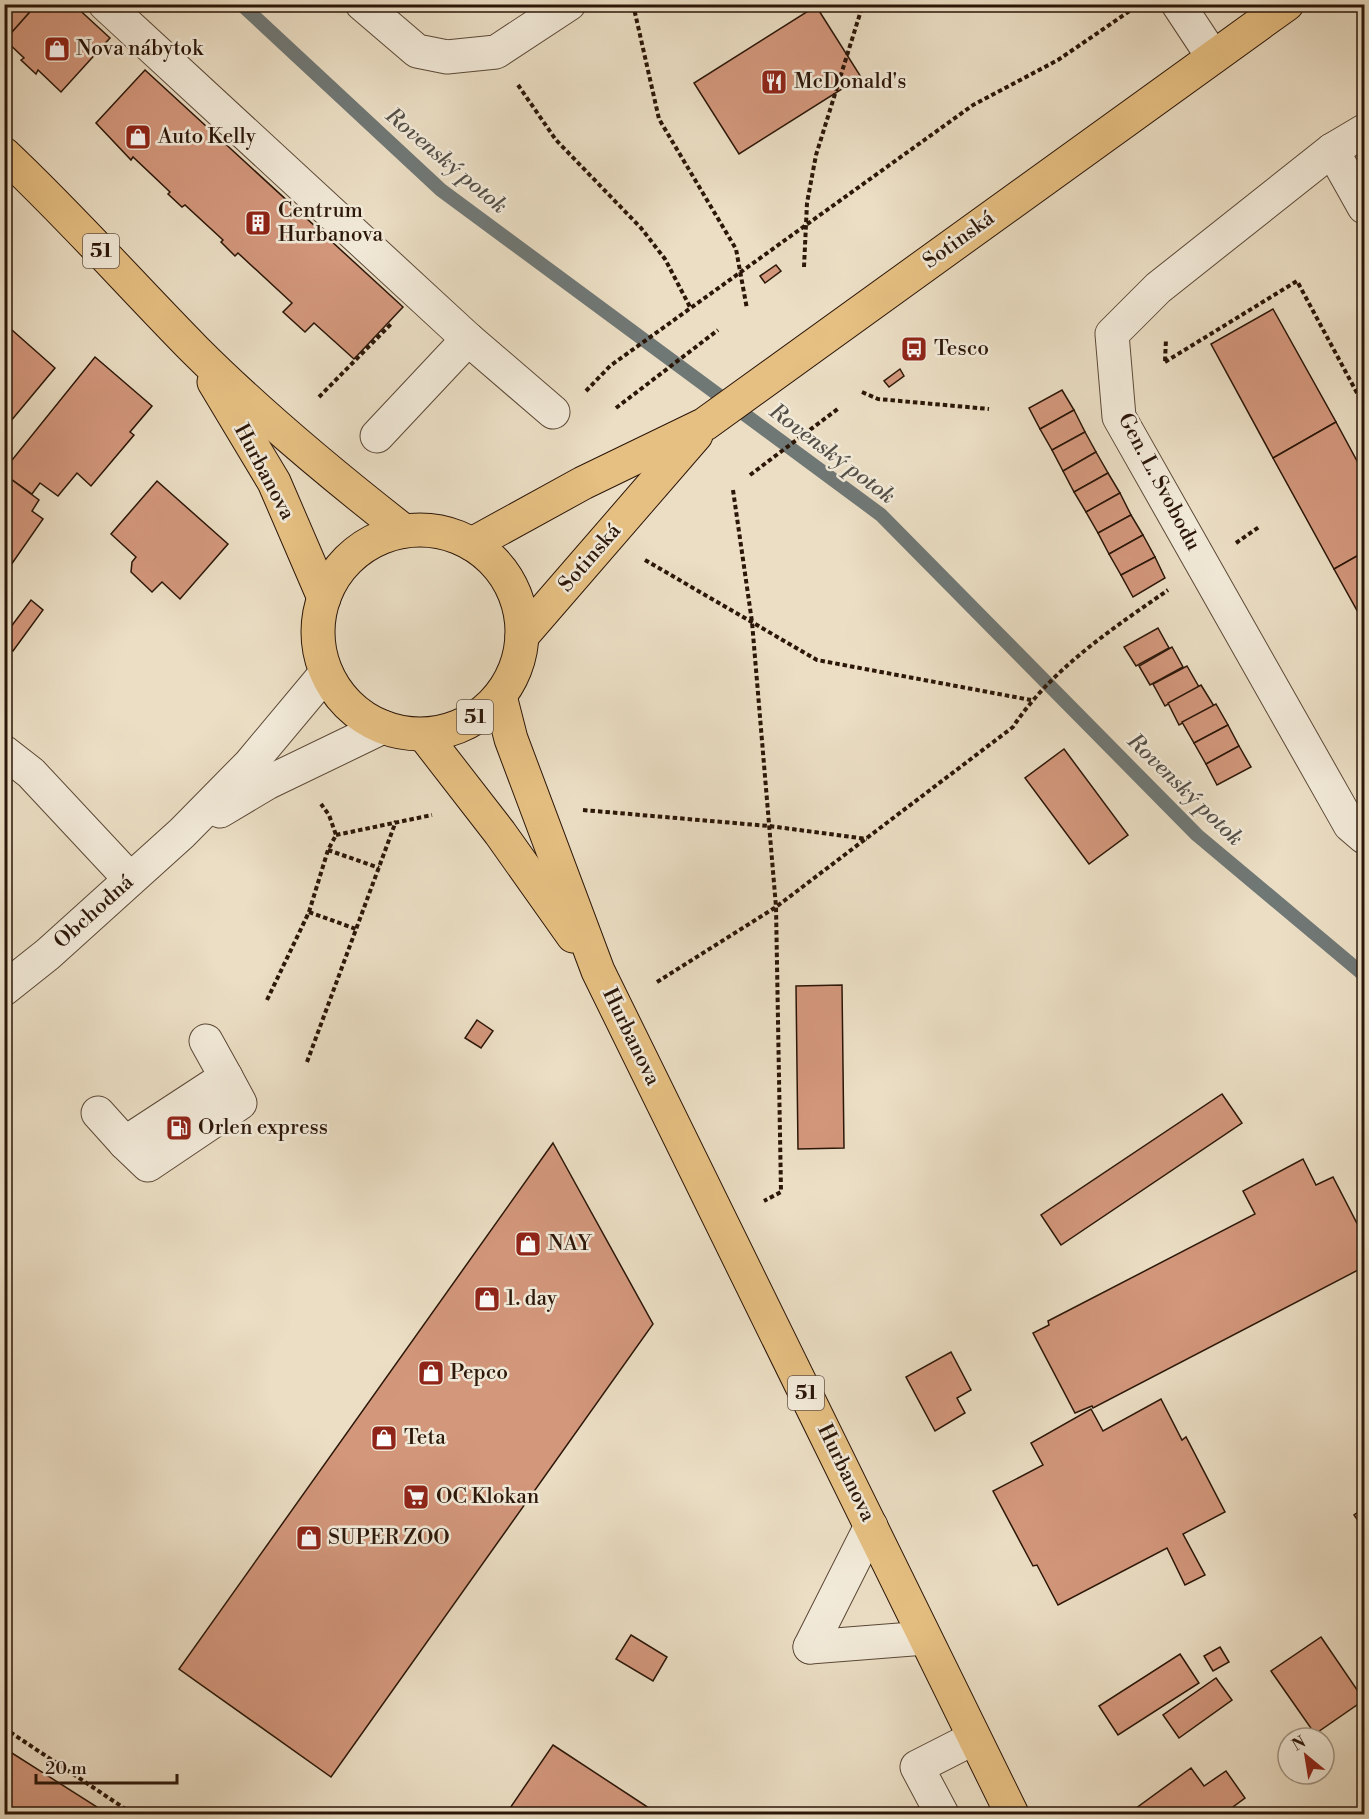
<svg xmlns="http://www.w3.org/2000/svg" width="1369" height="1819" viewBox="0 0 1369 1819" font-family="'Libre Bodoni',serif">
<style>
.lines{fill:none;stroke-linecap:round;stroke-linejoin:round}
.stream{stroke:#707876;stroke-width:14}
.building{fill:#d3977c;stroke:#2b1608;stroke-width:1.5}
.minor-casing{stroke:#5b4837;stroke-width:35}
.major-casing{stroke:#2b1608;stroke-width:35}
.path{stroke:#2b1608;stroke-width:4;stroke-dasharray:4.5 3;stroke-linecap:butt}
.minor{stroke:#f2ead9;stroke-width:33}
.major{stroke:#e6bf82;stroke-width:33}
.labels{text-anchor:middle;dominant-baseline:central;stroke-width:5;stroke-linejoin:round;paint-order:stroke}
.shield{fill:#f2ead9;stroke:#675647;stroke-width:1.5}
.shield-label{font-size:20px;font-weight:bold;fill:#2b1608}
.poi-label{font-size:21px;fill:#2b1608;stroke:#f2ead9;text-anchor:start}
.street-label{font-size:21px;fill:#2b1608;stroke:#f2ead9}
.water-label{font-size:22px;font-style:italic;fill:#534f48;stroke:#f2ead9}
</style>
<rect width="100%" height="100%" fill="#ebdec4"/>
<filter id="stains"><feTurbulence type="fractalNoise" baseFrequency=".00333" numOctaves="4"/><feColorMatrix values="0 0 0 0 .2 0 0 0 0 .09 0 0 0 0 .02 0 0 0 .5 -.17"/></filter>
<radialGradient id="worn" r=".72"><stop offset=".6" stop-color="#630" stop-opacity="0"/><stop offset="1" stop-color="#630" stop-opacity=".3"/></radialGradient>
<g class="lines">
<polyline class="stream" points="241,4 441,190 881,515 1197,835 1364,975"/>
</g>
<g class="building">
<polygon points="4,4 37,4 5,40 4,40"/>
<polygon points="37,4 73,4 110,38 61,92 38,70 36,74 21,60 24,58 5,40"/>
<polygon points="816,6 861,77 739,154 694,83"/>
<polygon points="145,70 403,307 354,359 314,323 305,332 283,312 292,303 238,253 235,256 221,242 223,240 185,205 182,207 168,194 170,192 133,157 131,160 96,123"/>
<polygon points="776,265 781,271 765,283 760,276"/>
<polygon points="1273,309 1336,422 1273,458 1211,344"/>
<polygon points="4,323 55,368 5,428 4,428"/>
<polygon points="95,357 152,406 130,432 134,435 91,486 77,473 58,496 40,483 32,494 4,474 4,470"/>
<polygon points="900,369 904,376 889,387 884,381"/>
<polygon points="1062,390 1074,410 1040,429 1029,408"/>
<polygon points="1074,410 1085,432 1052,450 1040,429"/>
<polygon points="1336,422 1364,474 1364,552 1334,569 1273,458"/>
<polygon points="1085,432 1096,452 1063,471 1052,450"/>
<polygon points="1096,452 1108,473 1074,492 1063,471"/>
<polygon points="1108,473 1120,493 1086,512 1074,492"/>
<polygon points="4,474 39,500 32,511 43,519 4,575"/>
<polygon points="157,481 228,544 180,599 162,582 152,592 131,572 132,562 136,557 111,534"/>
<polygon points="1120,493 1131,515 1098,533 1086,512"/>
<polygon points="1131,515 1143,535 1109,554 1098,533"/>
<polygon points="1143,535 1155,557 1121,575 1109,554"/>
<polygon points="1364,552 1364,623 1334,569"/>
<polygon points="1155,557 1165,578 1133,597 1121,575"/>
<polygon points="31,600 43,610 13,651 4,644 4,636"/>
<polygon points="1158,628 1169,648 1136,666 1124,647"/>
<polygon points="1172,647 1183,667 1150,685 1139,666"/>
<polygon points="1187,666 1199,687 1165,706 1153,684"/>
<polygon points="1201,685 1214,706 1179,725 1168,703"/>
<polygon points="1216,704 1228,725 1194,743 1182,722"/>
<polygon points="1228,725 1239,746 1206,764 1194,743"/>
<polygon points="1239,746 1251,767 1217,785 1206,764"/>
<polygon points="1064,749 1128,835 1089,864 1025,778"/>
<polygon points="842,985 844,1148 798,1149 796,986"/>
<polygon points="477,1020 493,1031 481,1048 465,1038"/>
<polygon points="1222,1094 1242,1123 1061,1245 1041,1215"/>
<polygon points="553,1143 653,1324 331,1777 179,1669"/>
<polygon points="1303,1159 1316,1185 1333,1177 1364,1237 1364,1262 1358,1265 1360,1269 1093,1408 1092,1406 1075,1413 1033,1333 1049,1325 1048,1321 1255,1214 1243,1191"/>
<polygon points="951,1352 971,1390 957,1398 965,1413 935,1431 906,1377"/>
<polygon points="1161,1399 1182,1440 1186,1437 1225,1512 1183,1534 1205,1575 1185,1585 1167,1548 1058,1605 1037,1565 1033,1566 993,1491 1043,1465 1031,1443 1091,1409 1103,1431"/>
<polygon points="1364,1508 1364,1529 1354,1515"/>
<polygon points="631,1635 667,1657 653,1681 616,1659"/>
<polygon points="1321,1637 1364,1700 1315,1734 1271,1671"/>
<polygon points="1220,1647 1229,1662 1213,1671 1204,1656"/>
<polygon points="1180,1654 1199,1683 1118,1735 1099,1706"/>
<polygon points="1216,1678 1232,1700 1179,1738 1163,1715"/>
<polygon points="553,1745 649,1808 644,1814 506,1814"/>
<polygon points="4,1748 108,1814 4,1814"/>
<polygon points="1191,1768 1204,1786 1226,1771 1245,1798 1233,1807 1238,1814 1128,1814"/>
</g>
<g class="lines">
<defs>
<g id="minor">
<polyline points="105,4 468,339 553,412"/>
<polyline points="362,4 417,51 447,57 496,52 569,4"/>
<polyline points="1178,4 1213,57"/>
<polyline points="1364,131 1332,150 1158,288 1112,334 1119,417 1350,825 1364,837"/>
<polyline points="1332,150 1364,207"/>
<polyline points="377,436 468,339"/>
<polyline points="4,752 31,773 130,879"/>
<polyline points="220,811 267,783 383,727"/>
<polyline points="4,989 48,954 182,833 250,764 326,673"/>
<polyline points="98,1113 125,1143 226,1077 206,1041"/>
<polyline points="125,1143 148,1165 240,1103 226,1077"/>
<polyline points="810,1647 871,1526"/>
<polyline points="810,1647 925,1638"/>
<polyline points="942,1814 917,1767 974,1738"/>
</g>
<g id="major">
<path d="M4 154C71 217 131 285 195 350 260 415 331 474 404 531"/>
<polyline points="214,382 274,482 324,598"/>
<circle cx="420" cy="632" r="102"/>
<polyline points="472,544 583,483 705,424 1287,4"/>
<polyline points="522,636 696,435"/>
<polyline points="500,696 511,739 598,971 1012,1814"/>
<polyline points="424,735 500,833 573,936"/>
</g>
</defs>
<use href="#minor" class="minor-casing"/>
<use href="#major" class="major-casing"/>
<g class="path">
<polyline points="633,4 659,119 736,249 747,309"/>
<polyline points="518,85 556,140 641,228 665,259 690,307"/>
<polyline points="804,267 807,203 816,155 863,4"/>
<polyline points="1165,361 1166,339"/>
<polyline points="1165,362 1297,281 1364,406"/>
<polyline points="586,391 610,366 973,105 1058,60 1137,6"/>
<polyline points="862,392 878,399 989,409"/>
<polyline points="319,397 392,323"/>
<polyline points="616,408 718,330"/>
<polyline points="750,475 839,408"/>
<polyline points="733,490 752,622 776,907 781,1192 764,1201"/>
<polyline points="1236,543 1259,527"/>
<polyline points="645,560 817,660 1031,700"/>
<polyline points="583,810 769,826 867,839"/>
<polyline points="336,835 432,815"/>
<polyline points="328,850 379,868"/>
<polyline points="309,912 356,929"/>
<path d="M657 982 776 907 1013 727C1051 669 1112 629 1168 590"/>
<polyline points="267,1000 309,912 328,850 336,835 329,815 321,804"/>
<polyline points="307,1062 396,821"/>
<polyline points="4,1728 133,1814"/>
</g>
<use href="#minor" class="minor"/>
<use href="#major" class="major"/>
</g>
<defs>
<symbol id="shop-square" viewBox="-11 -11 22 22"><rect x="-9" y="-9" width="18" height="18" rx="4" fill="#8f2418" stroke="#f2ead9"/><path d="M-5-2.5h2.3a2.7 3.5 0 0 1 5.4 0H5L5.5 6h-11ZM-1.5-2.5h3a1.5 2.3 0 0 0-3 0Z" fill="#fff"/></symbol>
<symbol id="restaurant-square" viewBox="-11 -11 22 22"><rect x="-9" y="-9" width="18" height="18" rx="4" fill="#8f2418" stroke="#f2ead9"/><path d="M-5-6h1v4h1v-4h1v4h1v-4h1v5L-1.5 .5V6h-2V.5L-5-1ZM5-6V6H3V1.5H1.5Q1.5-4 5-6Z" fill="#fff"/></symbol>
<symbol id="building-square" viewBox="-11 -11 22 22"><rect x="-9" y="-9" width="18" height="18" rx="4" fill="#8f2418" stroke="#f2ead9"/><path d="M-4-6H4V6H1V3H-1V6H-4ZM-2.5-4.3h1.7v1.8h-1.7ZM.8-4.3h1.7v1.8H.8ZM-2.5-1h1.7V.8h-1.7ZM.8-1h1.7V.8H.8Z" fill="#fff"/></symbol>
<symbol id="bus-square" viewBox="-11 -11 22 22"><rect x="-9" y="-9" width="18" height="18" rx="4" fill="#8f2418" stroke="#f2ead9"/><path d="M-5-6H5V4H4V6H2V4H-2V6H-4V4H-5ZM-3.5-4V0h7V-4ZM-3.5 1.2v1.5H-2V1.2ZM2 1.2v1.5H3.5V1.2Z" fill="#fff"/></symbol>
<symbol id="fuel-square" viewBox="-11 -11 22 22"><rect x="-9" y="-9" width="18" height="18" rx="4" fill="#8f2418" stroke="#f2ead9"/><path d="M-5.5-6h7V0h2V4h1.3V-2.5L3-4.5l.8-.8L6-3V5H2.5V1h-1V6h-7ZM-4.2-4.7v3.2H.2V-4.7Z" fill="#fff"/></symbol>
<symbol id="supermarket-square" viewBox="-11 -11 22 22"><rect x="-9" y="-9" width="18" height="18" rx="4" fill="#8f2418" stroke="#f2ead9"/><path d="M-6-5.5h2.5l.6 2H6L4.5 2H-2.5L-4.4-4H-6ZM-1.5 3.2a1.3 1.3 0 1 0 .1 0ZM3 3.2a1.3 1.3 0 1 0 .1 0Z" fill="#fff"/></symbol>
</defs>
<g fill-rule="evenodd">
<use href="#shop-square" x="42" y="34" width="30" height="30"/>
<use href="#restaurant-square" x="759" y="67" width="30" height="30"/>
<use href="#shop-square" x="123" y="122" width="30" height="30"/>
<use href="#building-square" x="243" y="208" width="30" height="30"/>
<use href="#bus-square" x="899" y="334" width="30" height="30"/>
<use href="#fuel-square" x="164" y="1113" width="30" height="30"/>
<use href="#shop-square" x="513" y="1229" width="30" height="30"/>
<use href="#shop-square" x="472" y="1284" width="30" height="30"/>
<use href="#shop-square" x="416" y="1358" width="30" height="30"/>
<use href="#shop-square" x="369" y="1423" width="30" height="30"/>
<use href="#supermarket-square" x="401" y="1482" width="30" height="30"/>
<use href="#shop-square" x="294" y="1523" width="30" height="30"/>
</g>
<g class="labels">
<g class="shield">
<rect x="83" y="234" width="36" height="34" rx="4.5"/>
<rect x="457" y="700" width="36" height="34" rx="4.5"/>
<rect x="788" y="1376" width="36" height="34" rx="4.5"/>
</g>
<g class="shield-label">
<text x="101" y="251">51</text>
<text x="475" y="717">51</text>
<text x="806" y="1393">51</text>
</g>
<g class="poi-label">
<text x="76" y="49">Nova nábytok</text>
<text x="794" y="82">McDonald's</text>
<text x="158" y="137">Auto Kelly</text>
<text x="278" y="211">Centrum<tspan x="278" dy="24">Hurbanova</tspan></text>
<text x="934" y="349">Tesco</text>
<text x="198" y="1128">Orlen express</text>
<text x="548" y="1244">NAY</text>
<text x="506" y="1299">1. day</text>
<text x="450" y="1373">Pepco</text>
<text x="404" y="1438">Teta</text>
<text x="436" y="1497">OC Klokan</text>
<text x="328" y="1538">SUPER ZOO</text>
</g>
<g class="street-label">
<text transform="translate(959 240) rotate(-36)">Sotinská</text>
<text transform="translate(264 472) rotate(62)">Hurbanova</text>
<text transform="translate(1159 482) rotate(62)">Gen. L. Svobodu</text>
<text transform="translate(590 558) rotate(-49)">Sotinská</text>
<text transform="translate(94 912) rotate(-42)">Obchodná</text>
<text transform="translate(631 1037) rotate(64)">Hurbanova</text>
<text transform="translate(846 1473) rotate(64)">Hurbanova</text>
</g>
<g class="water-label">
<text transform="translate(446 161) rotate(40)">Rovenský potok</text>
<text transform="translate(832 454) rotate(37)">Rovenský potok</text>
<text transform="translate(1185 790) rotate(44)">Rovenský potok</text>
</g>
</g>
<rect width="1369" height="1819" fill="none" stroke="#ebdec4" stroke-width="24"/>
<rect x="6" y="6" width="1357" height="1807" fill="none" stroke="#2b1608" stroke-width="3"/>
<rect x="12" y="12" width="1345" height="1795" fill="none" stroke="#2b1608" stroke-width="1.5"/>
<g transform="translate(1306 1756) rotate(330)"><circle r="28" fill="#f2ead9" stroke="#a29585" stroke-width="1.5"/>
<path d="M0-4.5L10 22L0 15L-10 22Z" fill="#8f2418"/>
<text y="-9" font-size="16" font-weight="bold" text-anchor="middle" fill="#2b1608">N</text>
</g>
<path d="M36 1774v9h141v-9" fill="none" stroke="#2b1608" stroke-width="3"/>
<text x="45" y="1774" font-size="18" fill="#2b1608" stroke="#f2ead9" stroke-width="4.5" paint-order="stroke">20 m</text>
<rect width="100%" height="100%" filter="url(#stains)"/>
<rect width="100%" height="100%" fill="url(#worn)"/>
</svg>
